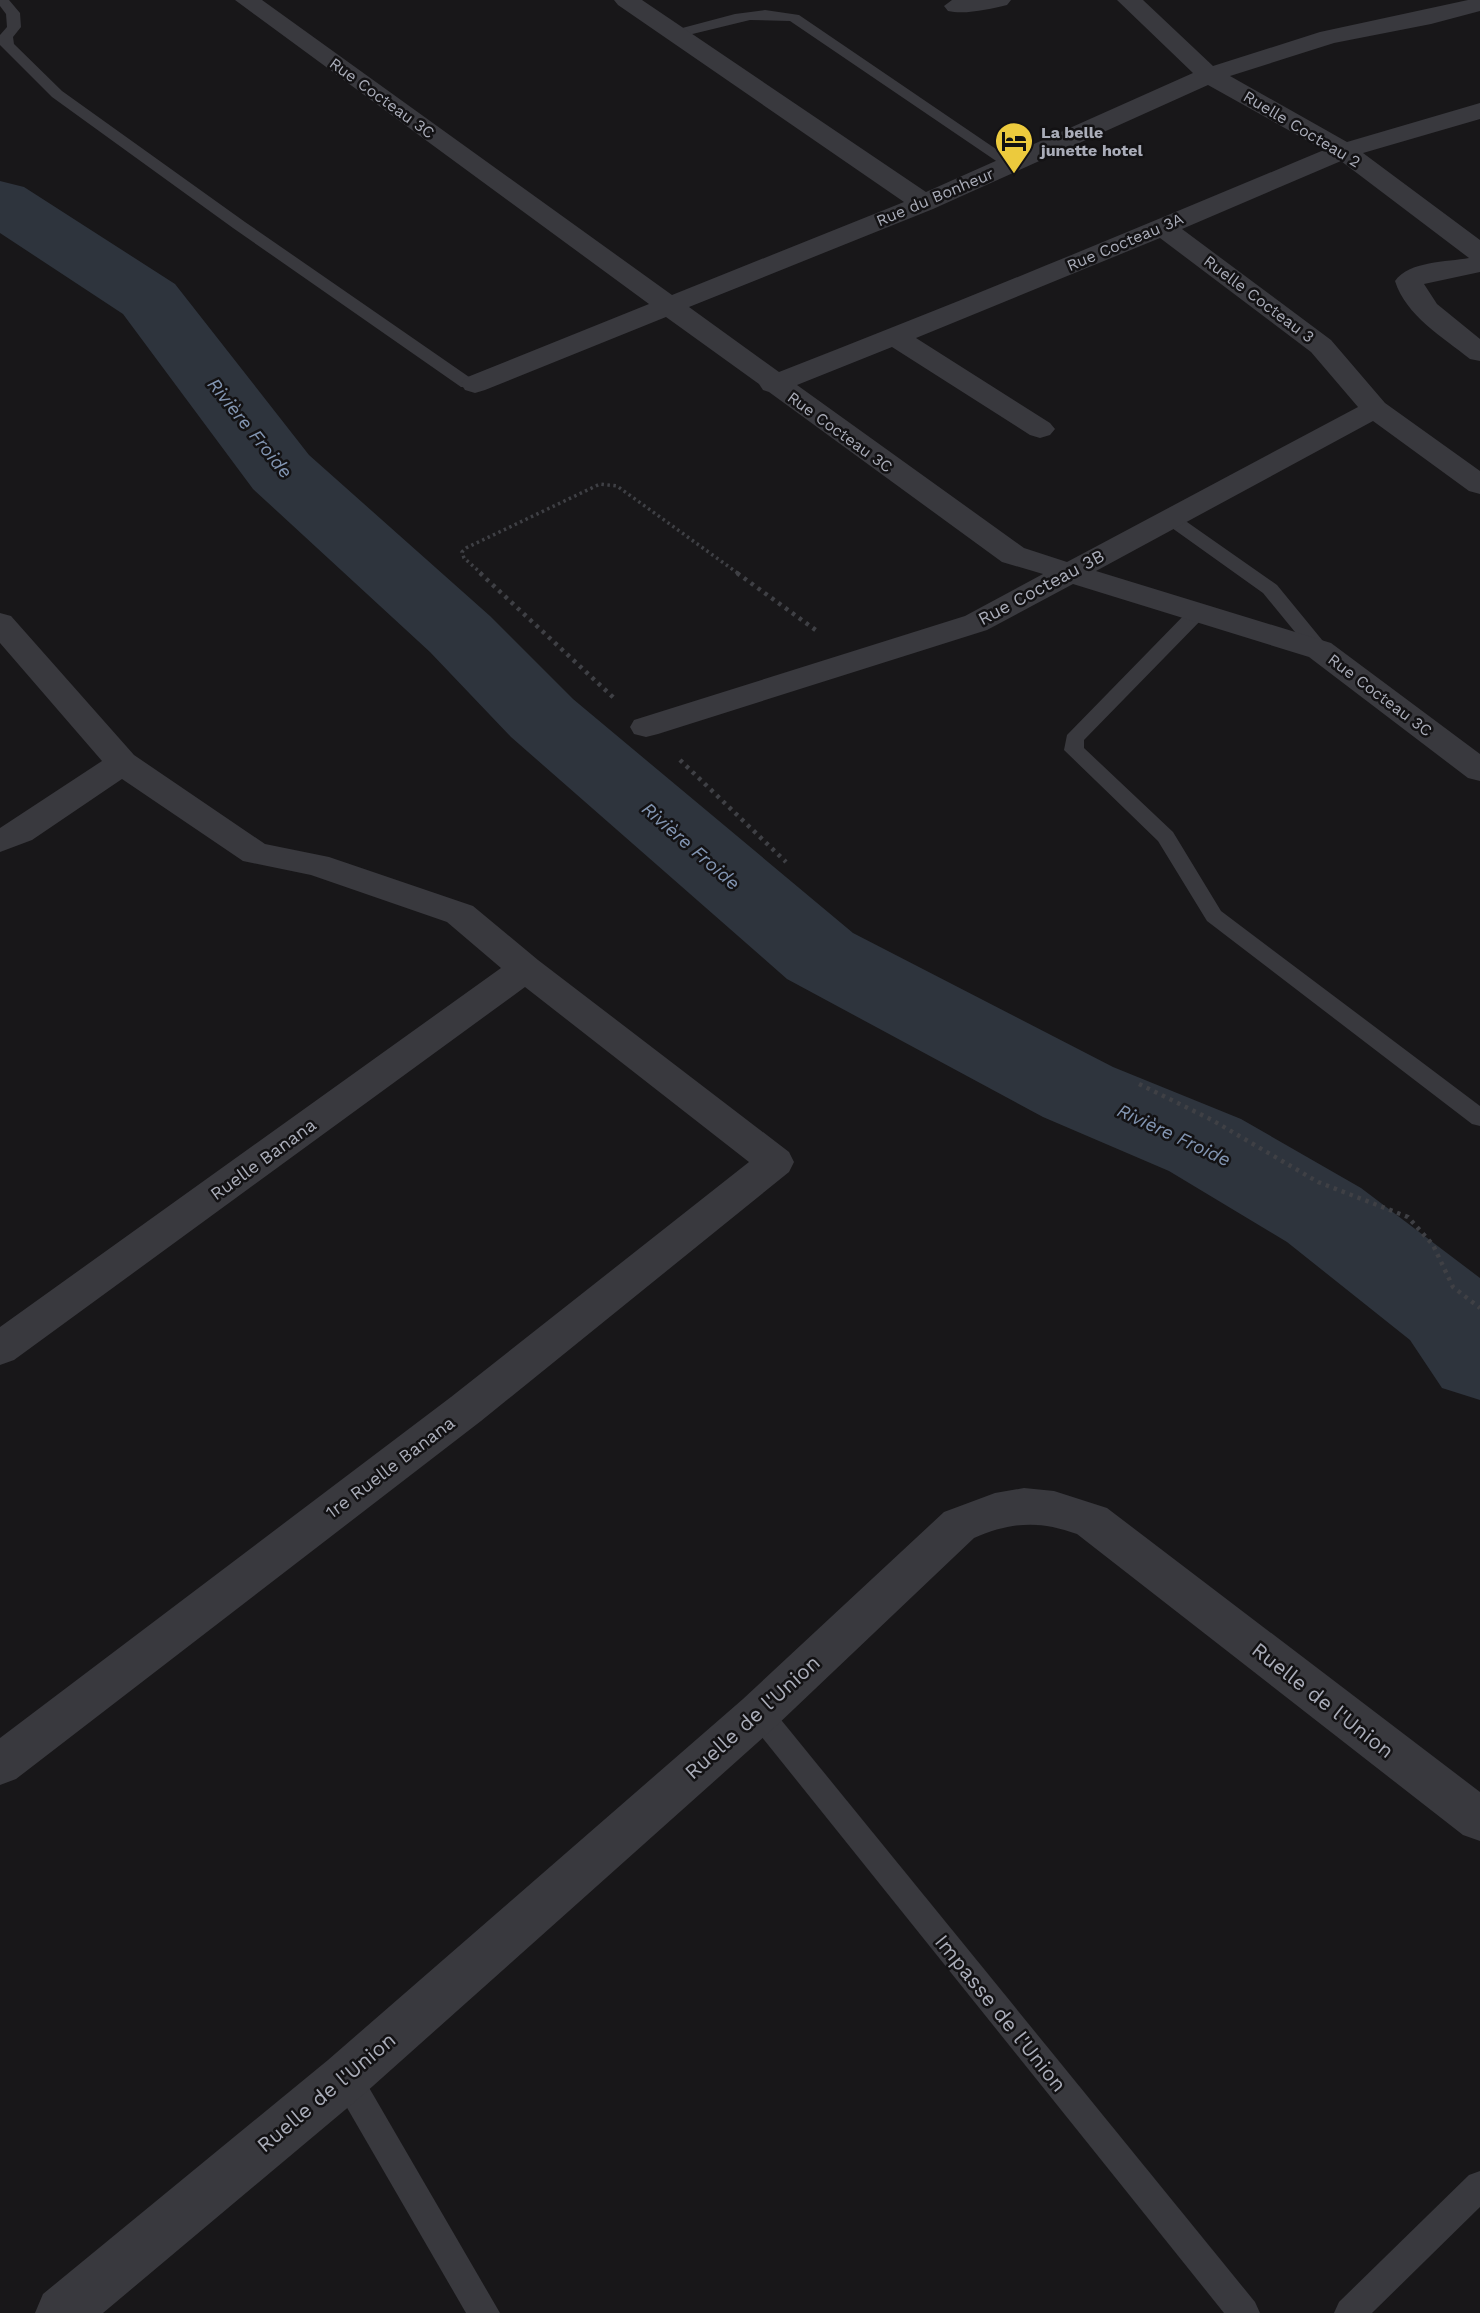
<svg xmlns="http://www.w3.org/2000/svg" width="1480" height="2313" viewBox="0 0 1480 2313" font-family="'Work Sans',sans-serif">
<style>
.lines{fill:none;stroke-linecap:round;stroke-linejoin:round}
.river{fill:#2e343d;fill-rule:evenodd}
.path-far1{stroke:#3f4045;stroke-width:3.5;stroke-dasharray:2.5 3.5;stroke-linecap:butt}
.path{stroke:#3f4045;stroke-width:4.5;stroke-dasharray:3.5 5;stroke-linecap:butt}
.service{fill:#39393e;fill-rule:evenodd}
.minor{fill:#39393e;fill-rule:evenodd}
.labels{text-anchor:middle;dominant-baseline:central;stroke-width:5;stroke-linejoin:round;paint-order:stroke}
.far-street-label{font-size:16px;fill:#aaadb9;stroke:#131214}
.far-poi-label{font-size:16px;font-weight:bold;fill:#aaadb9;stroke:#131214;text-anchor:start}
.street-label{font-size:18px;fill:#aaadb9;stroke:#131214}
.water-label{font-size:19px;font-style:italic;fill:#8295b2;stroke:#131214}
.near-street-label{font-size:21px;fill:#aaadb9;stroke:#131214}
</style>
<rect width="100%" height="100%" fill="#181719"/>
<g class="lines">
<polygon class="river" points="0,181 24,187 175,284 309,455 490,616 573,699 853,933 1113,1067 1241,1119 1361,1188 1480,1278 1480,1400 1442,1388 1410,1340 1287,1242 1169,1171 1043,1117 787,979 511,737 430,652 253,489 123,314 0,233"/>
<polyline class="path-far1" points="482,574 464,558 462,552 466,548 600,484 617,486 739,574"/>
<g class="path">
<polyline points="480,573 615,699"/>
<polyline points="737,573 817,631"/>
<polyline points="680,760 786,862"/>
<polyline points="1139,1084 1212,1120 1318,1182 1408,1217 1433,1245 1453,1287 1480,1308"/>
</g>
<g class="service">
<polygon points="0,0 9,0 20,13 21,27 13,37 14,44 62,91 245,222 472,379 481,380 483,384 481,388 461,387 233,228 52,97 0,45 0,35 7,27 6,14 0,6"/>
<polygon points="765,10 799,15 1018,164 1010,169 1005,167 790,21 750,20 676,38 669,34 671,31 735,14"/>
<polygon points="1171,514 1177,515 1277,585 1327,646 1329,650 1327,654 1313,654 1263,593 1165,523 1162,519 1165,515"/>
<polygon points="1198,606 1205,608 1207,612 1205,616 1084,740 1084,748 1173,832 1221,911 1480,1106 1480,1126 1472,1124 1207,921 1158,841 1064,750 1067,735 1191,608"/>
<polygon points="759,1701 769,1705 1255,2302 1260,2313 1224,2313 749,1721 746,1713 749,1705"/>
<polygon points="346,2063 357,2067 500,2313 466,2313 335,2087 331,2077 335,2067"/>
<polygon points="1480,2171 1480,2207 1372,2313 1334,2313 1339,2302 1469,2175"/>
</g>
<g class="minor">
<path d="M235 0H262L672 295 904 202 618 5 614 0H642L926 192 1193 73 1117 0H1143L1213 66 1320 32 1468 0H1480V11L1431 24 1334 43 1230 76 1347 142 1480 103V119L1363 153 1480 240V272L1424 284 1437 304 1480 339V361L1470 359C1443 337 1406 316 1395 281 1409 261 1447 262 1469 258L1341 161 1182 229 1331 340 1385 403 1480 471V494L1469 491 1373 421 1096 571 1331 643 1480 754V781L1468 778 1309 657 1073 584 987 630 658 734 646 737 634 734 630 727 634 720 965 616 1043 574 1002 562 769 392 763 390 759 384 666 317 485 390 475 393 465 390 461 384 465 378 649 304ZM1208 85 1324 150C1143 226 962 301 779 372L689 307 933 209ZM1160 238 1311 352 1358 407 1067 562 1024 548 797 385 892 347 1030 435 1040 438 1050 435 1055 429 1050 423 916 338Z"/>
<path d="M952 0H1011L1007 5C990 9 965 15 948 11L944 6Z"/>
<polygon points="0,613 11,616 134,755 265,844 329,857 473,906 538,960 789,1152 794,1162 789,1172 481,1421 16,1779 0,1785 0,1738 451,1397 749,1162 525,987 14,1360 0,1365 0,1327 501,968 447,922 311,875 243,861 122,779 32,840 0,852 0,828 102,761 0,643"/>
<path d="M1024 1488 1054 1491 1107 1508 1480 1792V1841L1463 1835 1077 1534C1039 1520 1011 1522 974 1538L775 1727 364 2094 103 2313H35L43 2294 328 2060 743 1699 944 1512 995 1493Z"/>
</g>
</g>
<defs>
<symbol id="hotel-pin" viewBox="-11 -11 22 30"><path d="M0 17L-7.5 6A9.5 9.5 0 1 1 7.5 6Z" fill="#ecca3d" stroke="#131214"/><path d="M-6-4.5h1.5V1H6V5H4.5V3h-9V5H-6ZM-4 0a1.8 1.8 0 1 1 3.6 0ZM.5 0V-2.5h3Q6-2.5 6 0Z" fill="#111"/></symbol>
</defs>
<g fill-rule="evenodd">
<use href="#hotel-pin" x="992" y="119" width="44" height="60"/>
</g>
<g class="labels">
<g class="far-street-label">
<text transform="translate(382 98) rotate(36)">Rue Cocteau 3C</text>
<text transform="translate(1302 129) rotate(31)">Ruelle Cocteau 2</text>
<text transform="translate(935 197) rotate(-23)">Rue du Bonheur</text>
<text transform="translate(1125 242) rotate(-23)">Rue Cocteau 3A</text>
<text transform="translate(1259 299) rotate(37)">Ruelle Cocteau 3</text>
<text transform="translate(840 432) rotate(36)">Rue Cocteau 3C</text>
<text transform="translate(1380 695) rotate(37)">Rue Cocteau 3C</text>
</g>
<g class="far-poi-label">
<text x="1041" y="132">La belle<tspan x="1041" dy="18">junette hotel</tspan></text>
</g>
<g class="street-label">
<text transform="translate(1041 587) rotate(-28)">Rue Cocteau 3B</text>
<text transform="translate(263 1159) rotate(-36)">Ruelle Banana</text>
<text transform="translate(390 1467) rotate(-37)">1re Ruelle Banana</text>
</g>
<g class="water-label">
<text transform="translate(250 428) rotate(51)">Rivière Froide</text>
<text transform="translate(691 846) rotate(41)">Rivière Froide</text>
<text transform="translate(1174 1135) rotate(25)">Rivière Froide</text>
</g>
<g class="near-street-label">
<text transform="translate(1323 1700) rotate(38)">Ruelle de l'Union</text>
<text transform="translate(752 1717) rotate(-42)">Ruelle de l'Union</text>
<text transform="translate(1001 2013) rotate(51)">Impasse de l'Union</text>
<text transform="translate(326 2092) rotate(-40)">Ruelle de l'Union</text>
</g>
</g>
</svg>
